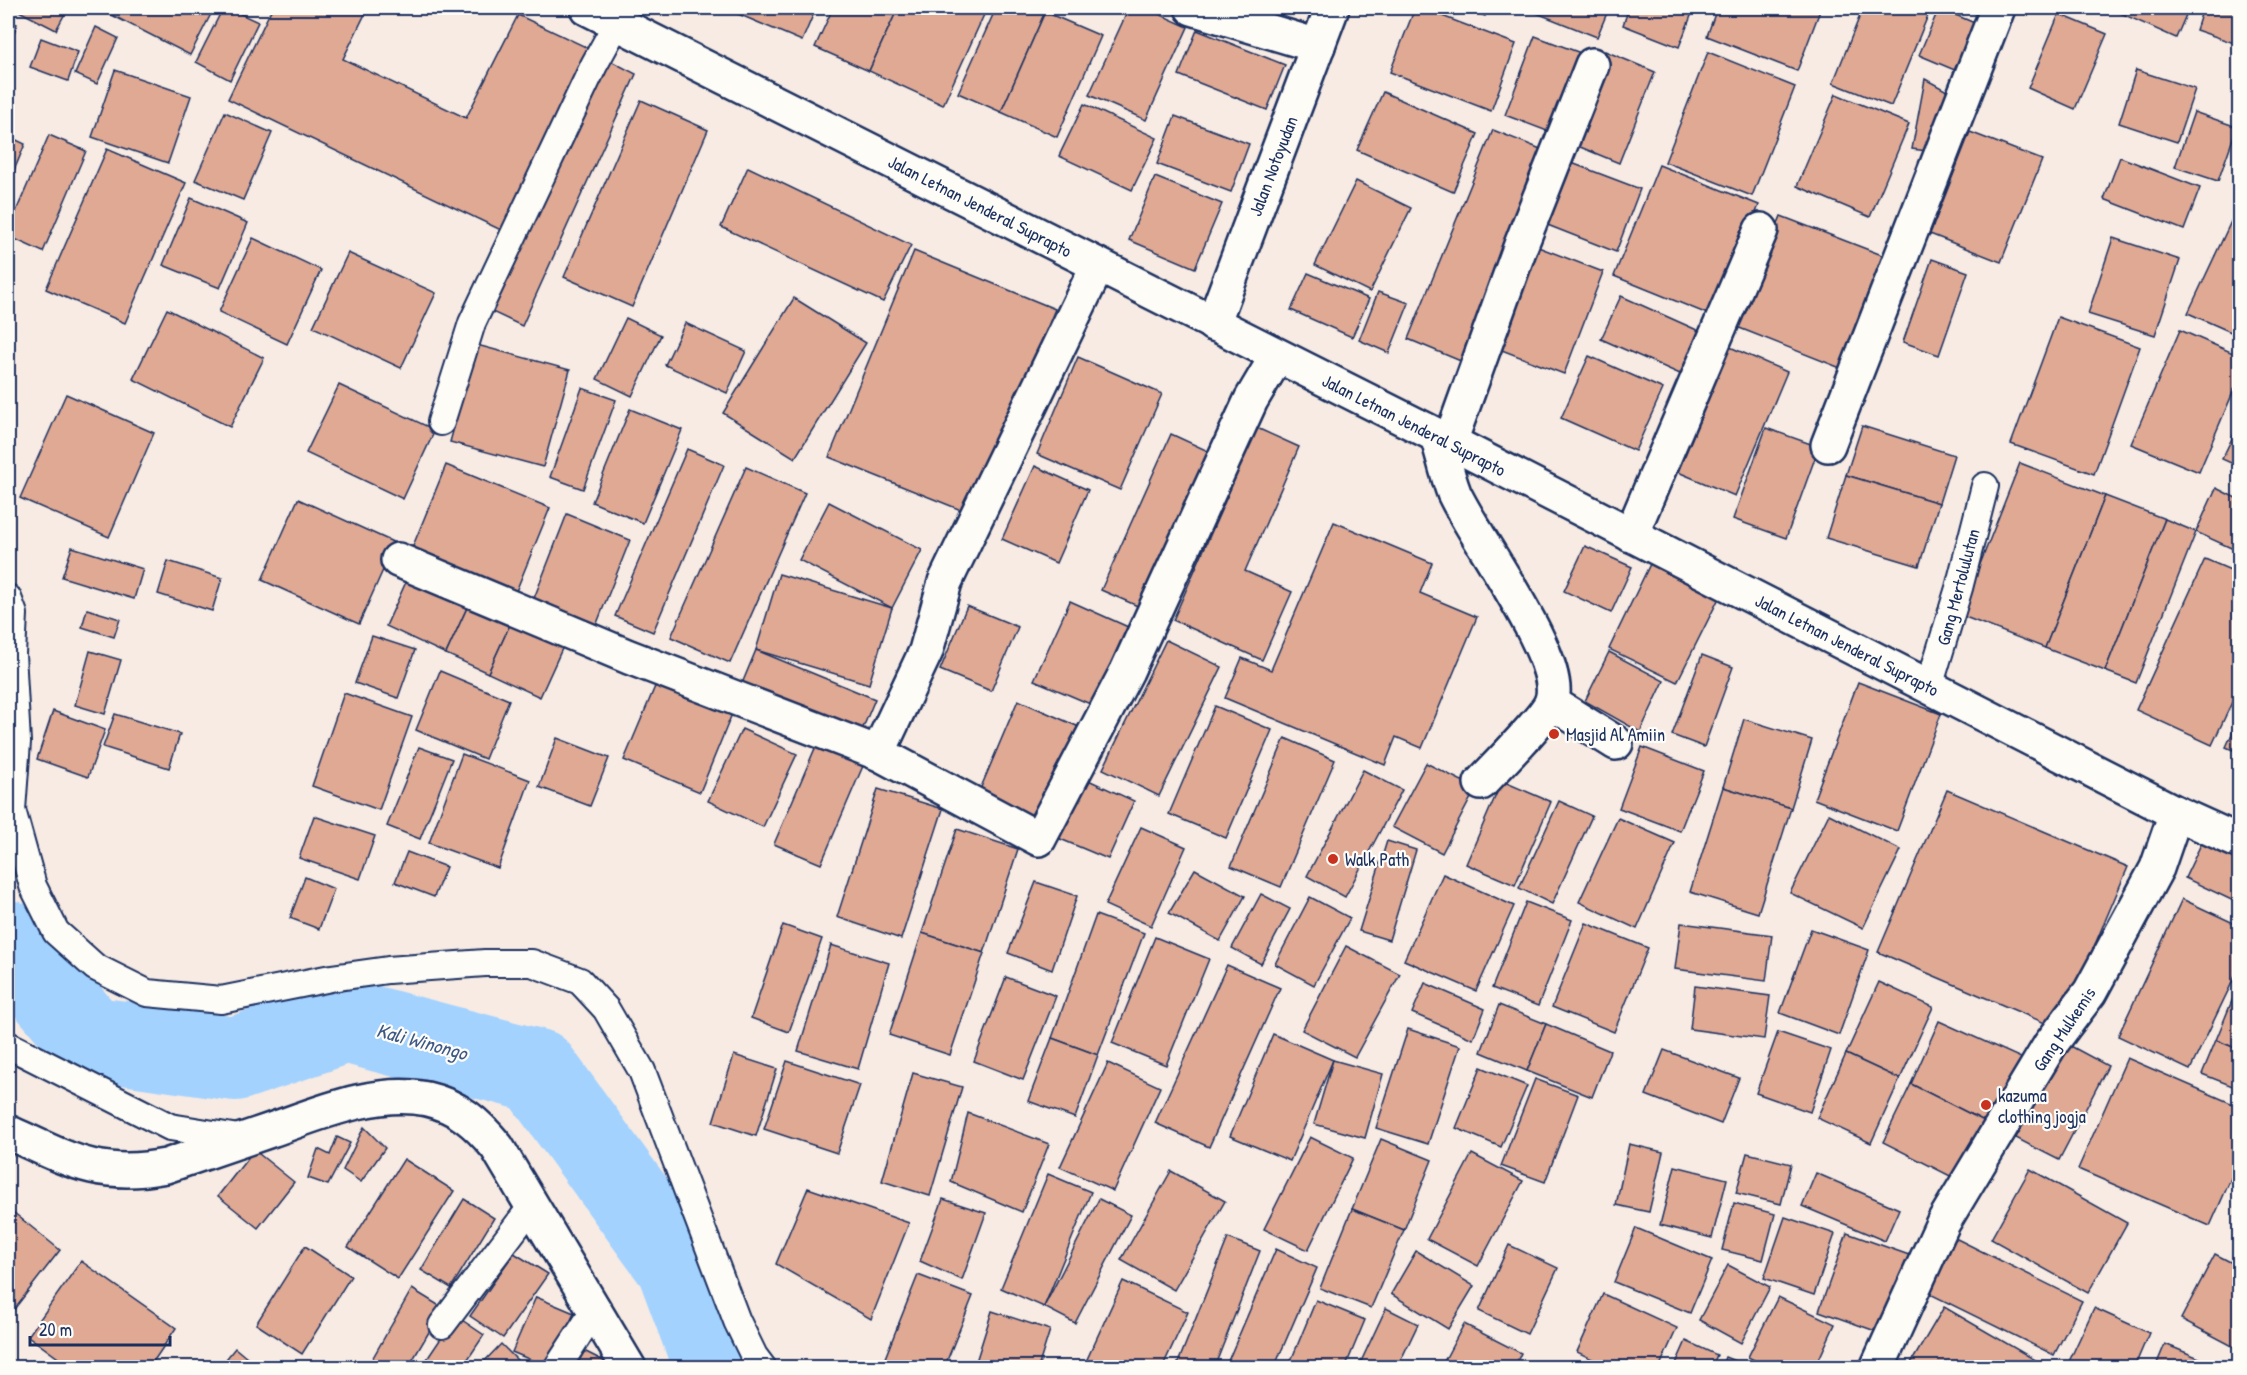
<svg xmlns="http://www.w3.org/2000/svg" width="2247" height="1375" viewBox="0 0 2247 1375" font-family="'Patrick Hand',sans-serif">
<style>
.lines{fill:none;stroke-linecap:round;stroke-linejoin:round}
.river{stroke:#a3d2ff;stroke-width:84}
.building{fill:#dfa994;stroke:#1b2f5e;stroke-width:1.5}
.lane-casing{stroke:#1b2f5e;stroke-width:30}
.street-casing{stroke:#1b2f5e;stroke-width:38}
.secondary-casing{stroke:#1b2f5e;stroke-width:38}
.lane{stroke:#fdfcf7;stroke-width:26}
.street{stroke:#fdfcf7;stroke-width:33}
.secondary{stroke:#fdfcf7;stroke-width:33}
.poi-dot{fill:#c8321e;stroke:#fdfcf7;stroke-width:2}
.labels{text-anchor:middle;dominant-baseline:central;stroke-width:4.5;stroke-linejoin:round;paint-order:stroke}
.street-label{font-size:18px;fill:#1b2f5e;stroke:#fdfcf7}
.poi-label{font-size:18px;fill:#1b2f5e;stroke:#fdfcf7;text-anchor:start}
.water-label{font-size:20px;font-style:italic;fill:#3d5886;stroke:#fdfcf7}
</style>
<rect width="100%" height="100%" fill="#f7ebe3"/>
<filter id="ink" filterUnits="userSpaceOnUse"><feTurbulence type="fractalNoise" baseFrequency=".0167" numOctaves="2"/><feDisplacementMap in="SourceGraphic" scale="12" xChannelSelector="R" yChannelSelector="G"/><feConvolveMatrix kernelMatrix="1 2 1 2 8 2 1 2 1" color-interpolation-filters="sRGB"/></filter>
<g filter="url(#ink)">
<g class="lines">
<polyline class="river" points="8,942 89,1038 235,1059 346,1021 537,1071 678,1265 716,1368"/>
</g>
<g class="building">
<polygon points="13,8 68,8 56,30"/>
<polygon points="98,8 214,8 190,55"/>
<polygon points="223,8 228,8 258,22 230,80 196,62"/>
<polygon points="272,8 368,8 343,59 466,118 518,15 588,48 503,231 228,99"/>
<polygon points="724,8 816,8 802,41"/>
<polygon points="833,8 898,8 869,71 815,47"/>
<polygon points="898,8 987,8 943,105 869,71"/>
<polygon points="996,8 1036,8 1045,12 1001,112 958,93"/>
<polygon points="1129,8 1146,8 1188,27 1146,120 1089,95"/>
<polygon points="1415,8 1421,8 1516,44 1491,111 1390,72"/>
<polygon points="1464,8 1488,8 1485,16"/>
<polygon points="1529,8 1609,8 1597,37 1529,10"/>
<polygon points="1629,8 1694,8 1679,47 1623,25"/>
<polygon points="1717,8 1821,8 1797,71 1707,36"/>
<polygon points="1863,8 1931,8 1891,106 1833,83"/>
<polygon points="1939,8 1977,24 1957,71 1919,55"/>
<polygon points="2120,8 2189,8 2176,38 2118,12"/>
<polygon points="2203,8 2240,8 2240,45 2196,30"/>
<polygon points="1045,12 1101,36 1057,137 1001,112"/>
<polygon points="2059,14 2107,34 2075,109 2028,88"/>
<polygon points="8,21 17,24 11,42 8,41"/>
<polygon points="96,27 118,38 97,84 75,74"/>
<polygon points="1197,30 1285,65 1267,110 1179,75"/>
<polygon points="1535,36 1586,55 1555,134 1505,115"/>
<polygon points="41,38 78,52 68,81 30,67"/>
<polygon points="1605,51 1655,72 1619,163 1568,142"/>
<polygon points="1708,52 1795,87 1752,196 1665,162"/>
<polygon points="605,58 636,74 522,326 490,311"/>
<polygon points="115,70 191,96 168,163 92,137"/>
<polygon points="2136,70 2195,89 2177,142 2119,123"/>
<polygon points="1925,79 1958,97 1927,151 1912,149"/>
<polygon points="1383,92 1478,134 1453,192 1357,150"/>
<polygon points="1836,94 1909,124 1870,217 1797,186"/>
<polygon points="641,100 708,130 632,307 564,277"/>
<polygon points="1084,104 1157,138 1132,190 1059,156"/>
<polygon points="225,112 272,133 243,200 195,180"/>
<polygon points="2194,112 2237,127 2218,181 2175,167"/>
<polygon points="1175,116 1249,144 1231,192 1157,164"/>
<polygon points="1493,130 1548,152 1463,362 1408,339"/>
<polygon points="1970,132 2042,160 2001,262 1930,234"/>
<polygon points="49,135 86,151 43,252 8,236 8,230"/>
<polygon points="8,136 25,144 8,185"/>
<polygon points="107,149 186,183 125,323 46,289"/>
<polygon points="2120,157 2200,188 2184,230 2104,199"/>
<polygon points="1569,162 1640,189 1616,252 1545,224"/>
<polygon points="1659,165 1759,205 1715,317 1614,276"/>
<polygon points="748,167 911,245 883,302 721,227"/>
<polygon points="1155,177 1222,204 1195,268 1129,240"/>
<polygon points="1356,181 1411,208 1370,292 1315,265"/>
<polygon points="191,198 248,223 220,288 163,265"/>
<polygon points="2235,213 2240,215 2240,336 2188,313"/>
<polygon points="1781,216 1887,257 1843,369 1737,327"/>
<polygon points="253,238 321,270 287,344 219,312"/>
<polygon points="2113,238 2180,260 2155,335 2088,314"/>
<polygon points="1533,245 1603,272 1564,374 1494,347"/>
<polygon points="914,251 1055,309 971,514 829,457"/>
<polygon points="348,253 436,293 401,368 313,327"/>
<polygon points="1932,259 1968,272 1939,355 1903,342"/>
<polygon points="1308,273 1369,299 1352,337 1291,310"/>
<polygon points="1378,292 1409,303 1389,353 1359,340"/>
<polygon points="1621,296 1708,335 1689,378 1601,339"/>
<polygon points="794,298 866,343 795,458 723,413"/>
<polygon points="167,309 264,358 230,427 133,379"/>
<polygon points="2058,317 2140,347 2094,474 2011,444"/>
<polygon points="626,318 661,335 632,396 597,379"/>
<polygon points="685,323 746,351 727,393 665,365"/>
<polygon points="2180,330 2240,356 2240,376 2199,472 2131,444"/>
<polygon points="477,345 570,370 543,467 450,442"/>
<polygon points="1730,347 1787,372 1735,496 1678,472"/>
<polygon points="1589,356 1663,389 1635,451 1561,418"/>
<polygon points="1078,357 1162,394 1120,490 1037,454"/>
<polygon points="339,385 435,430 403,499 306,453"/>
<polygon points="582,388 616,400 583,489 550,477"/>
<polygon points="66,394 154,433 109,537 20,498"/>
<polygon points="630,409 682,430 643,523 592,502"/>
<polygon points="2240,422 2240,467 2222,459"/>
<polygon points="1862,426 1954,455 1939,503 1846,475"/>
<polygon points="1257,428 1299,447 1245,571 1292,592 1262,660 1173,620"/>
<polygon points="1766,428 1819,447 1786,538 1733,519"/>
<polygon points="1171,434 1219,456 1149,611 1101,590"/>
<polygon points="687,449 724,465 653,632 615,616"/>
<polygon points="2020,463 2105,496 2045,648 1960,615"/>
<polygon points="446,465 550,508 512,601 408,558"/>
<polygon points="1035,466 1088,490 1056,563 1002,539"/>
<polygon points="746,467 805,493 730,663 671,637"/>
<polygon points="1846,475 1939,503 1919,566 1826,538"/>
<polygon points="2216,488 2240,500 2240,552 2196,532"/>
<polygon points="2105,496 2165,519 2105,671 2045,648"/>
<polygon points="298,499 395,543 359,624 262,580"/>
<polygon points="829,502 922,550 892,608 799,560"/>
<polygon points="567,514 630,540 592,636 529,611"/>
<polygon points="2165,519 2196,532 2136,683 2105,671"/>
<polygon points="1334,522 1432,563 1420,593 1477,617 1422,748 1396,737 1385,765 1225,698 1242,658 1271,670"/>
<polygon points="1585,546 1632,567 1611,613 1564,591"/>
<polygon points="72,547 143,569 134,599 62,577"/>
<polygon points="2205,559 2240,574 2240,685 2212,745 2136,710"/>
<polygon points="168,561 222,578 212,611 158,594"/>
<polygon points="1651,562 1720,596 1677,682 1609,649"/>
<polygon points="411,571 471,599 446,654 386,626"/>
<polygon points="779,574 892,608 869,684 756,650"/>
<polygon points="471,599 513,618 488,673 446,654"/>
<polygon points="1070,601 1137,631 1102,709 1034,680"/>
<polygon points="967,606 1018,627 991,691 940,670"/>
<polygon points="87,609 120,619 114,637 82,627"/>
<polygon points="513,618 565,642 540,697 488,673"/>
<polygon points="372,636 415,650 398,698 355,683"/>
<polygon points="1166,640 1222,667 1159,796 1103,769"/>
<polygon points="756,650 875,699 860,735 741,686"/>
<polygon points="90,651 121,660 105,714 75,705"/>
<polygon points="1609,652 1664,681 1640,732 1585,701"/>
<polygon points="1702,655 1733,667 1704,747 1672,735"/>
<polygon points="440,671 509,700 485,759 416,730"/>
<polygon points="659,677 734,709 700,792 624,760"/>
<polygon points="1858,682 1941,714 1897,831 1814,799"/>
<polygon points="344,693 412,717 379,810 312,786"/>
<polygon points="1018,700 1079,727 1040,819 979,792"/>
<polygon points="1215,706 1272,730 1226,838 1169,814"/>
<polygon points="53,711 105,730 88,777 37,759"/>
<polygon points="115,714 180,734 169,768 103,747"/>
<polygon points="2240,716 2240,753 2226,747"/>
<polygon points="1744,719 1812,740 1791,808 1723,787"/>
<polygon points="742,729 797,754 763,827 708,801"/>
<polygon points="557,738 609,758 590,806 539,787"/>
<polygon points="1285,738 1335,760 1281,887 1231,866"/>
<polygon points="819,739 866,759 821,864 774,844"/>
<polygon points="419,747 452,759 420,839 387,826"/>
<polygon points="1642,747 1704,771 1680,831 1619,808"/>
<polygon points="462,754 530,780 498,868 429,843"/>
<polygon points="1426,763 1476,788 1442,853 1392,827"/>
<polygon points="1363,770 1402,790 1345,897 1307,876"/>
<polygon points="1084,778 1134,801 1108,859 1058,838"/>
<polygon points="1502,781 1551,802 1515,885 1466,864"/>
<polygon points="1723,787 1791,808 1758,913 1690,892"/>
<polygon points="878,789 943,809 901,939 837,917"/>
<polygon points="1947,790 2128,867 2059,1029 1878,952"/>
<polygon points="1559,801 1592,816 1552,904 1519,888"/>
<polygon points="1829,814 1901,850 1863,928 1790,893"/>
<polygon points="314,816 375,836 360,879 299,858"/>
<polygon points="1618,818 1675,843 1637,929 1579,902"/>
<polygon points="1141,827 1186,847 1151,926 1105,905"/>
<polygon points="957,829 1018,849 984,953 922,933"/>
<polygon points="2203,840 2240,858 2240,904 2185,878"/>
<polygon points="1387,841 1416,850 1389,940 1359,931"/>
<polygon points="407,852 446,867 434,897 395,882"/>
<polygon points="1195,869 1245,896 1220,941 1169,913"/>
<polygon points="1443,874 1514,906 1476,991 1404,960"/>
<polygon points="305,877 334,889 319,929 290,918"/>
<polygon points="1036,882 1077,896 1052,970 1008,953"/>
<polygon points="1261,894 1290,909 1261,964 1232,948"/>
<polygon points="1310,897 1350,918 1314,985 1275,964"/>
<polygon points="2182,899 2240,926 2240,966 2190,1070 2118,1036"/>
<polygon points="1526,902 1572,920 1538,1006 1492,988"/>
<polygon points="1096,915 1144,933 1098,1055 1052,1038"/>
<polygon points="1586,923 1648,948 1614,1032 1552,1007"/>
<polygon points="1681,923 1772,935 1766,981 1675,969"/>
<polygon points="783,925 822,939 789,1032 751,1018"/>
<polygon points="1811,929 1869,950 1839,1035 1780,1013"/>
<polygon points="922,933 984,953 950,1055 889,1035"/>
<polygon points="1155,937 1209,959 1166,1065 1112,1043"/>
<polygon points="831,945 889,963 858,1069 798,1051"/>
<polygon points="1346,946 1400,974 1355,1057 1302,1030"/>
<polygon points="1227,965 1280,988 1209,1147 1155,1123"/>
<polygon points="1006,977 1056,996 1023,1080 974,1061"/>
<polygon points="1879,982 1933,1007 1900,1079 1846,1054"/>
<polygon points="1425,983 1485,1009 1473,1039 1412,1013"/>
<polygon points="1695,986 1770,996 1764,1039 1690,1029"/>
<polygon points="2236,991 2240,992 2240,1050 2216,1040"/>
<polygon points="1499,1005 1546,1024 1527,1071 1481,1052"/>
<polygon points="1939,1021 2030,1062 1992,1125 1911,1084"/>
<polygon points="1546,1024 1610,1051 1592,1097 1527,1071"/>
<polygon points="1408,1029 1460,1046 1428,1144 1376,1128"/>
<polygon points="1778,1032 1831,1050 1810,1112 1756,1093"/>
<polygon points="1273,1034 1333,1060 1290,1161 1230,1136"/>
<polygon points="1052,1038 1098,1055 1075,1118 1028,1101"/>
<polygon points="2216,1040 2240,1050 2240,1089 2202,1074"/>
<polygon points="2065,1043 2108,1066 2059,1160 2016,1138"/>
<polygon points="1664,1050 1739,1078 1721,1124 1646,1095"/>
<polygon points="1846,1054 1900,1079 1871,1143 1817,1118"/>
<polygon points="734,1055 777,1069 756,1136 713,1122"/>
<polygon points="2127,1058 2240,1107 2240,1158 2210,1226 2078,1169"/>
<polygon points="1333,1060 1383,1074 1365,1138 1314,1124"/>
<polygon points="787,1061 860,1085 837,1153 764,1129"/>
<polygon points="1108,1063 1160,1087 1113,1191 1060,1167"/>
<polygon points="1481,1067 1527,1086 1501,1147 1456,1128"/>
<polygon points="913,1073 962,1087 930,1196 882,1181"/>
<polygon points="1535,1079 1578,1095 1545,1182 1501,1166"/>
<polygon points="1911,1084 1992,1125 1964,1183 1883,1142"/>
<polygon points="968,1113 1049,1144 1022,1212 951,1182"/>
<polygon points="364,1127 385,1148 361,1182 343,1170"/>
<polygon points="337,1137 350,1143 328,1185 308,1178 318,1149 330,1155"/>
<polygon points="1310,1137 1353,1158 1308,1250 1264,1229"/>
<polygon points="1381,1139 1432,1160 1404,1230 1352,1209"/>
<polygon points="1629,1144 1663,1152 1649,1212 1616,1205"/>
<polygon points="254,1150 294,1182 258,1228 218,1196"/>
<polygon points="1747,1153 1791,1164 1781,1204 1736,1193"/>
<polygon points="1472,1154 1523,1181 1478,1266 1427,1239"/>
<polygon points="404,1159 454,1191 398,1279 348,1247"/>
<polygon points="1675,1166 1727,1179 1712,1238 1660,1225"/>
<polygon points="2030,1169 2127,1223 2088,1293 1991,1239"/>
<polygon points="1171,1171 1225,1201 1174,1290 1121,1260"/>
<polygon points="1816,1173 1899,1209 1885,1241 1802,1206"/>
<polygon points="1048,1174 1091,1192 1044,1307 1001,1288"/>
<polygon points="808,1188 909,1223 871,1319 776,1264"/>
<polygon points="464,1199 494,1218 451,1288 421,1270"/>
<polygon points="943,1199 986,1213 962,1280 920,1261"/>
<polygon points="1099,1199 1131,1215 1075,1323 1044,1307"/>
<polygon points="1734,1203 1775,1214 1763,1260 1722,1250"/>
<polygon points="8,1208 60,1250 8,1317"/>
<polygon points="1352,1209 1404,1230 1371,1308 1320,1288"/>
<polygon points="1785,1217 1835,1234 1814,1295 1764,1278"/>
<polygon points="1636,1228 1712,1260 1690,1313 1614,1282"/>
<polygon points="1847,1233 1909,1255 1881,1333 1819,1311"/>
<polygon points="1953,1237 2082,1301 2054,1355 1926,1292"/>
<polygon points="1228,1238 1260,1251 1214,1368 1176,1368"/>
<polygon points="1509,1245 1558,1268 1527,1334 1479,1311"/>
<polygon points="305,1246 351,1276 302,1354 256,1324"/>
<polygon points="1276,1249 1317,1268 1274,1368 1225,1368"/>
<polygon points="1416,1251 1474,1286 1448,1329 1391,1294"/>
<polygon points="514,1253 548,1274 503,1338 470,1316"/>
<polygon points="2215,1254 2240,1267 2240,1350 2181,1319"/>
<polygon points="81,1261 176,1328 149,1368 72,1368 28,1336"/>
<polygon points="1728,1265 1770,1287 1741,1343 1699,1320"/>
<polygon points="918,1275 973,1296 944,1368 881,1368"/>
<polygon points="1123,1281 1188,1312 1162,1368 1083,1368"/>
<polygon points="412,1289 443,1308 408,1368 367,1368"/>
<polygon points="1603,1294 1677,1328 1659,1368 1611,1368 1577,1352"/>
<polygon points="536,1297 574,1313 550,1368 512,1352"/>
<polygon points="1778,1297 1835,1324 1815,1368 1770,1368 1748,1357"/>
<polygon points="1316,1300 1365,1320 1345,1368 1288,1368"/>
<polygon points="1944,1307 2044,1365 2043,1368 1908,1368"/>
<polygon points="1386,1308 1418,1324 1397,1368 1358,1368"/>
<polygon points="2094,1308 2149,1333 2134,1368 2066,1368"/>
<polygon points="992,1311 1050,1330 1038,1368 974,1368"/>
<polygon points="456,1316 484,1335 462,1368 421,1368"/>
<polygon points="1464,1324 1521,1353 1514,1368 1441,1367"/>
<polygon points="1686,1341 1717,1355 1711,1368 1674,1368"/>
<polygon points="501,1344 525,1368 478,1368"/>
<polygon points="2165,1344 2199,1358 2196,1368 2155,1368"/>
<polygon points="235,1348 259,1368 219,1368"/>
<polygon points="584,1351 618,1368 576,1368"/>
<polygon points="1725,1357 1752,1368 1721,1368"/>
<polygon points="2208,1361 2222,1368 2204,1368"/>
</g>
<g class="lines">
<defs>
<g id="lane">
<polyline points="441,422 472,323 594,65 617,23"/>
<polyline points="8,598 14,614 12,654 17,742 12,810 33,886 56,932 95,967 147,993 221,1000 331,978 388,970 485,963 532,963 580,981 606,1009 642,1071 737,1321 754,1356 763,1368"/>
<polyline points="1929,687 1959,588 1985,486"/>
<polyline points="8,1045 170,1127 245,1139"/>
<polyline points="442,1325 532,1206"/>
<polyline points="557,1368 594,1311"/>
</g>
<g id="street">
<polyline points="1192,8 1318,46"/>
<polyline points="1213,324 1332,8"/>
<path d="M1437 436C1443 455 1447 475 1454 493 1474 537 1565 658 1552 700 1548 715 1495 768 1481 783"/>
<polyline points="1450,442 1521,245 1592,65"/>
<polyline points="1828,445 1998,8"/>
<polyline points="1631,535 1761,230"/>
<polyline points="398,560 629,657 878,753 1039,839 1127,671 1251,400 1277,356"/>
<polyline points="1552,703 1616,743"/>
<polyline points="878,753 926,651 945,582 1098,265"/>
<path d="M8 1132C67 1159 98 1179 166 1166 201 1154 236 1142 271 1130 317 1114 377 1088 427 1099 458 1106 477 1123 497 1147L629 1368"/>
<polyline points="1877,1368 1943,1223 2050,1045 2090,992 2157,868 2176,813"/>
</g>
<polyline id="secondary" points="587,8 1450,442 2176,813 2240,842"/>
</defs>
<use href="#lane" class="lane-casing"/>
<use href="#street" class="street-casing"/>
<use href="#secondary" class="secondary-casing"/>
<use href="#lane" class="lane"/>
<use href="#street" class="street"/>
<use href="#secondary" class="secondary"/>
</g>
</g>
<g class="poi-dot">
<circle cx="1554" cy="734" r="6"/>
<circle cx="1333" cy="859" r="6"/>
<circle cx="1986" cy="1105" r="6"/>
</g>
<g class="labels">
<g class="street-label">
<text transform="translate(1273 166) rotate(-69)">Jalan Notoyudan</text>
<text transform="translate(980 206) rotate(27)">Jalan Letnan Jenderal Suprapto</text>
<text transform="translate(1414 425) rotate(27)">Jalan Letnan Jenderal Suprapto</text>
<text transform="translate(1958 587) rotate(-75)">Gang Mertolulutan</text>
<text transform="translate(1847 645) rotate(27)">Jalan Letnan Jenderal Suprapto</text>
<text transform="translate(2064 1029) rotate(-56)">Gang Mulkemis</text>
</g>
<g class="poi-label">
<text x="1566" y="734">Masjid Al Amiin</text>
<text x="1345" y="859">Walk Path</text>
<text x="1998" y="1095">kazuma<tspan x="1998" dy="21">clothing jogja</tspan></text>
</g>
<g class="water-label">
<text transform="translate(422 1041) rotate(15)">Kali Winongo</text>
</g>
</g>
<rect width="2247" height="1375" fill="none" stroke="#fdfcf7" stroke-width="30"/>
<rect x="15" y="15" width="2217" height="1345" fill="none" stroke="#1b2f5e" stroke-width="2" filter="url(#ink)"/>
<path d="M30 1336v9h140v-9" fill="none" stroke="#1b2f5e" stroke-width="3"/>
<text x="39" y="1336" font-size="18" fill="#1b2f5e" stroke="#fdfcf7" stroke-width="4.5" paint-order="stroke">20 m</text>
</svg>
